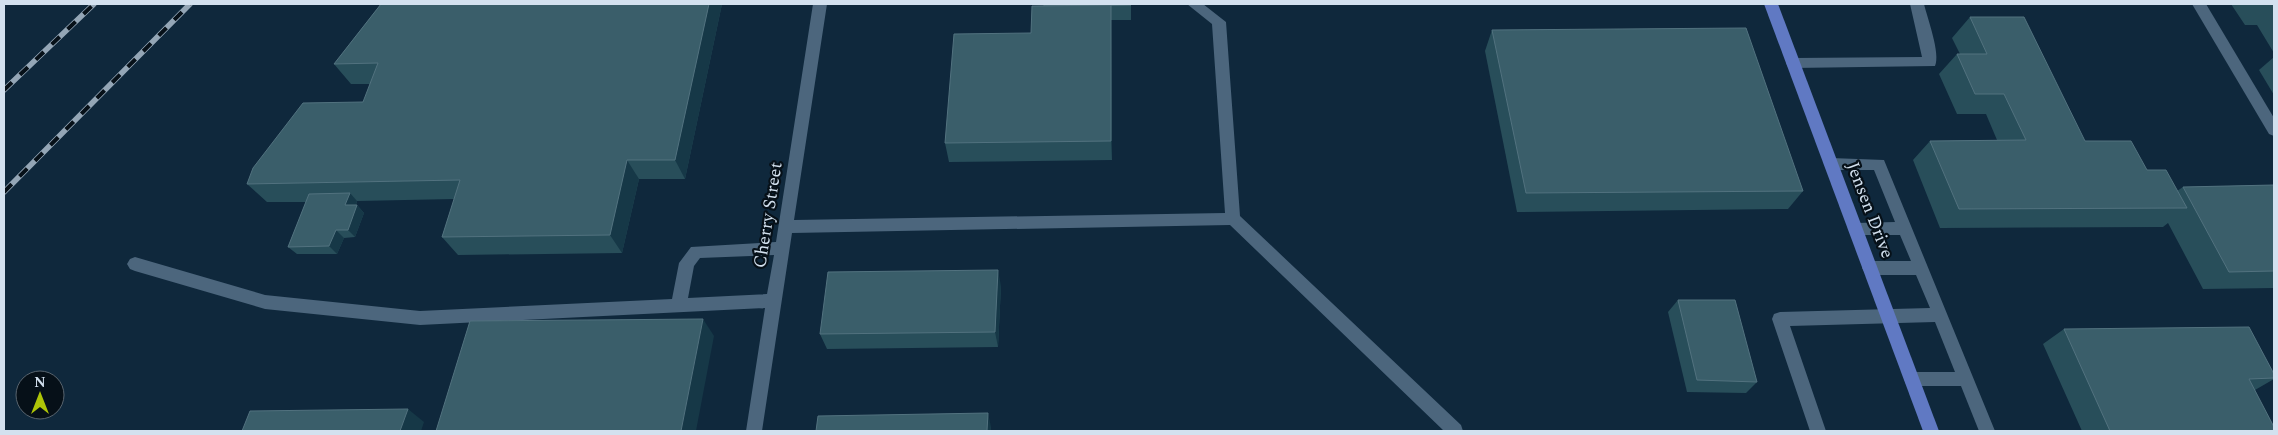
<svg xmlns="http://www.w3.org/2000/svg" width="2278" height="435" viewBox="0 0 2278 435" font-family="Spectral,serif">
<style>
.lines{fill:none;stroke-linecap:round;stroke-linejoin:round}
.minor{fill:#4c667d;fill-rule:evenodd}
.major{fill:#6079c3;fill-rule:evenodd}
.rail-casing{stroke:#94a6b6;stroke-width:5.5}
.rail{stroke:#061018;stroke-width:4;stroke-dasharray:11;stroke-linecap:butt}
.wall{fill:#284e5a}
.shaded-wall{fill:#163847}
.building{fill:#3a5e6a;stroke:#52727f}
.labels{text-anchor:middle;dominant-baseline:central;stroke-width:4.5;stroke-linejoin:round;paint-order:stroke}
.street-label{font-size:18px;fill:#d3e1ef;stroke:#061018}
</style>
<rect width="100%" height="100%" fill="#0f283c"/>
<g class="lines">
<g class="minor">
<path d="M813 4H827L794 220 1225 213 1212 24 1187 4H1203L1226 22 1240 216 1461 425 1463 431H1444L1230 225 792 233 762 431H746L765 308 420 325 265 309 135 271 130 269 127 264 130 259 135 257 265 295 420 311 672 299 679 263 691 247 776 242ZM774 255 767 294 688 298 694 266 700 258Z"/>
<path d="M1910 4H1924C1927 17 1941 54 1935 66L1793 68 1788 67 1786 63 1788 59 1793 58 1922 57Z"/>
<polygon points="2192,4 2206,4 2274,118 2274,136 2269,134"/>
<polygon points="1831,158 1884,160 1995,431 1979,431 1961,386 1912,386 1906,384 1904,379 1906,374 1912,372 1955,372 1935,322 1790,326 1826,431 1810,431 1772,319 1774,314 1780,312 1930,308 1916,275 1870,275 1865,273 1862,268 1865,263 1870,261 1911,261 1900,235 1856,235 1851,234 1848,229 1851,224 1856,223 1895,222 1874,170 1831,170 1826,168 1824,164 1826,160"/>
</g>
<polygon class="major" points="1764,4 1778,4 1939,431 1923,431"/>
<defs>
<g id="rail">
<polyline points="4,90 94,4"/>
<polyline points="4,192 190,4"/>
</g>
</defs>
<use href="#rail" class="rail-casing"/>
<use href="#rail" class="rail"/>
</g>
<g class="wall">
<polygon points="381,4 722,4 685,179 639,179 622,253 458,255 442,237 454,199 357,201 356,205 357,205 364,213 355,237 344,238 337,254 297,254 288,247 306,202 267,202 247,184 363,102 371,84 351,84 334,64"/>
<polygon points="1131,4 1131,20 1111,20 1112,160 949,162 945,143 1031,33 1032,6"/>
<polygon points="2231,4 2274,4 2274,53 2257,25 2245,25"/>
<polygon points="1970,17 2085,141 2147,170 2177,191 2183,187 2274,185 2274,288 2203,289 2168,223 2163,227 1940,228 1913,160 1930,141 1997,140 1986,114 1957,114 1939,74 1957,54 1960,54 1952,38"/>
<polygon points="1492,30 1803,191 1788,209 1517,212 1485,51"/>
<polygon points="2274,57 2274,95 2259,70"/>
<polygon points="1001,286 998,347 827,349 820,334"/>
<polygon points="1678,300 1757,382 1746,393 1687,392 1668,312"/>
<polygon points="2064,329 2274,374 2274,379 2255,390 2274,431 2082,431 2043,344"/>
</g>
<g class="shaded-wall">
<polygon points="709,4 722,4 685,179 675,160"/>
<polygon points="1111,5 1111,26 1112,160 1111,141"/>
<polygon points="627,160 639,179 622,253 610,235"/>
<polygon points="350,193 357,201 353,213 345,205"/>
<polygon points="357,205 364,213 355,237 348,230"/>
<polygon points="336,230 344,238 337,254 329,246"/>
<polygon points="998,270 1001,286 998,347 995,332"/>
<polygon points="703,319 714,336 696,431 681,431"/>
<polygon points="408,409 424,422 421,431 400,431"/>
<polygon points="988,413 991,427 991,431 987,431"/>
</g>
<g class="building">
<polygon points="381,4 709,4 675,160 627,160 610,235 442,237 460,180 247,184 253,168 303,103 363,102 378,63 334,64"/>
<polygon points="1044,4 1131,4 1131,5 1044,6"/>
<polygon points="1111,5 1111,141 945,143 954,34 1031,33 1032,6"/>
<polygon points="1970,17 2024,17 2085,141 2131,141 2147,170 2166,170 2187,208 1959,209 1930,141 2026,140 2004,94 1975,94 1957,54 1987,54"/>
<polygon points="1746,28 1803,191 1526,193 1492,30"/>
<polygon points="2274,185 2274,271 2229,272 2183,187"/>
<polygon points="350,193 345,205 357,205 348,230 336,230 329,246 288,247 309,194"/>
<polygon points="998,270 995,332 820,334 828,272"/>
<polygon points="1678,300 1735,300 1757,382 1697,380"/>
<polygon points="703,319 681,431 436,431 470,321"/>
<polygon points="2249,327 2274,374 2274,378 2249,379 2274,427 2274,431 2110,431 2064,329"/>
<polygon points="408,409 400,431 242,431 250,411"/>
<polygon points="988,413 987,431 816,431 818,416"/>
</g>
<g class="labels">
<g class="street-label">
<text transform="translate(1870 210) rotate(69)">Jensen Drive</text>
<text transform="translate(768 215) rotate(-81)">Cherry Street</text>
</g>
</g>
<rect width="2278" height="435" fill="none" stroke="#d3e1ef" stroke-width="10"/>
<g transform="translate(40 395)"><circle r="24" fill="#061018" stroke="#58646e"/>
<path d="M0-4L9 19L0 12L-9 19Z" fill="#aec508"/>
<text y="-8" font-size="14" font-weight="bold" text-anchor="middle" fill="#d3e1ef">N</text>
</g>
</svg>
